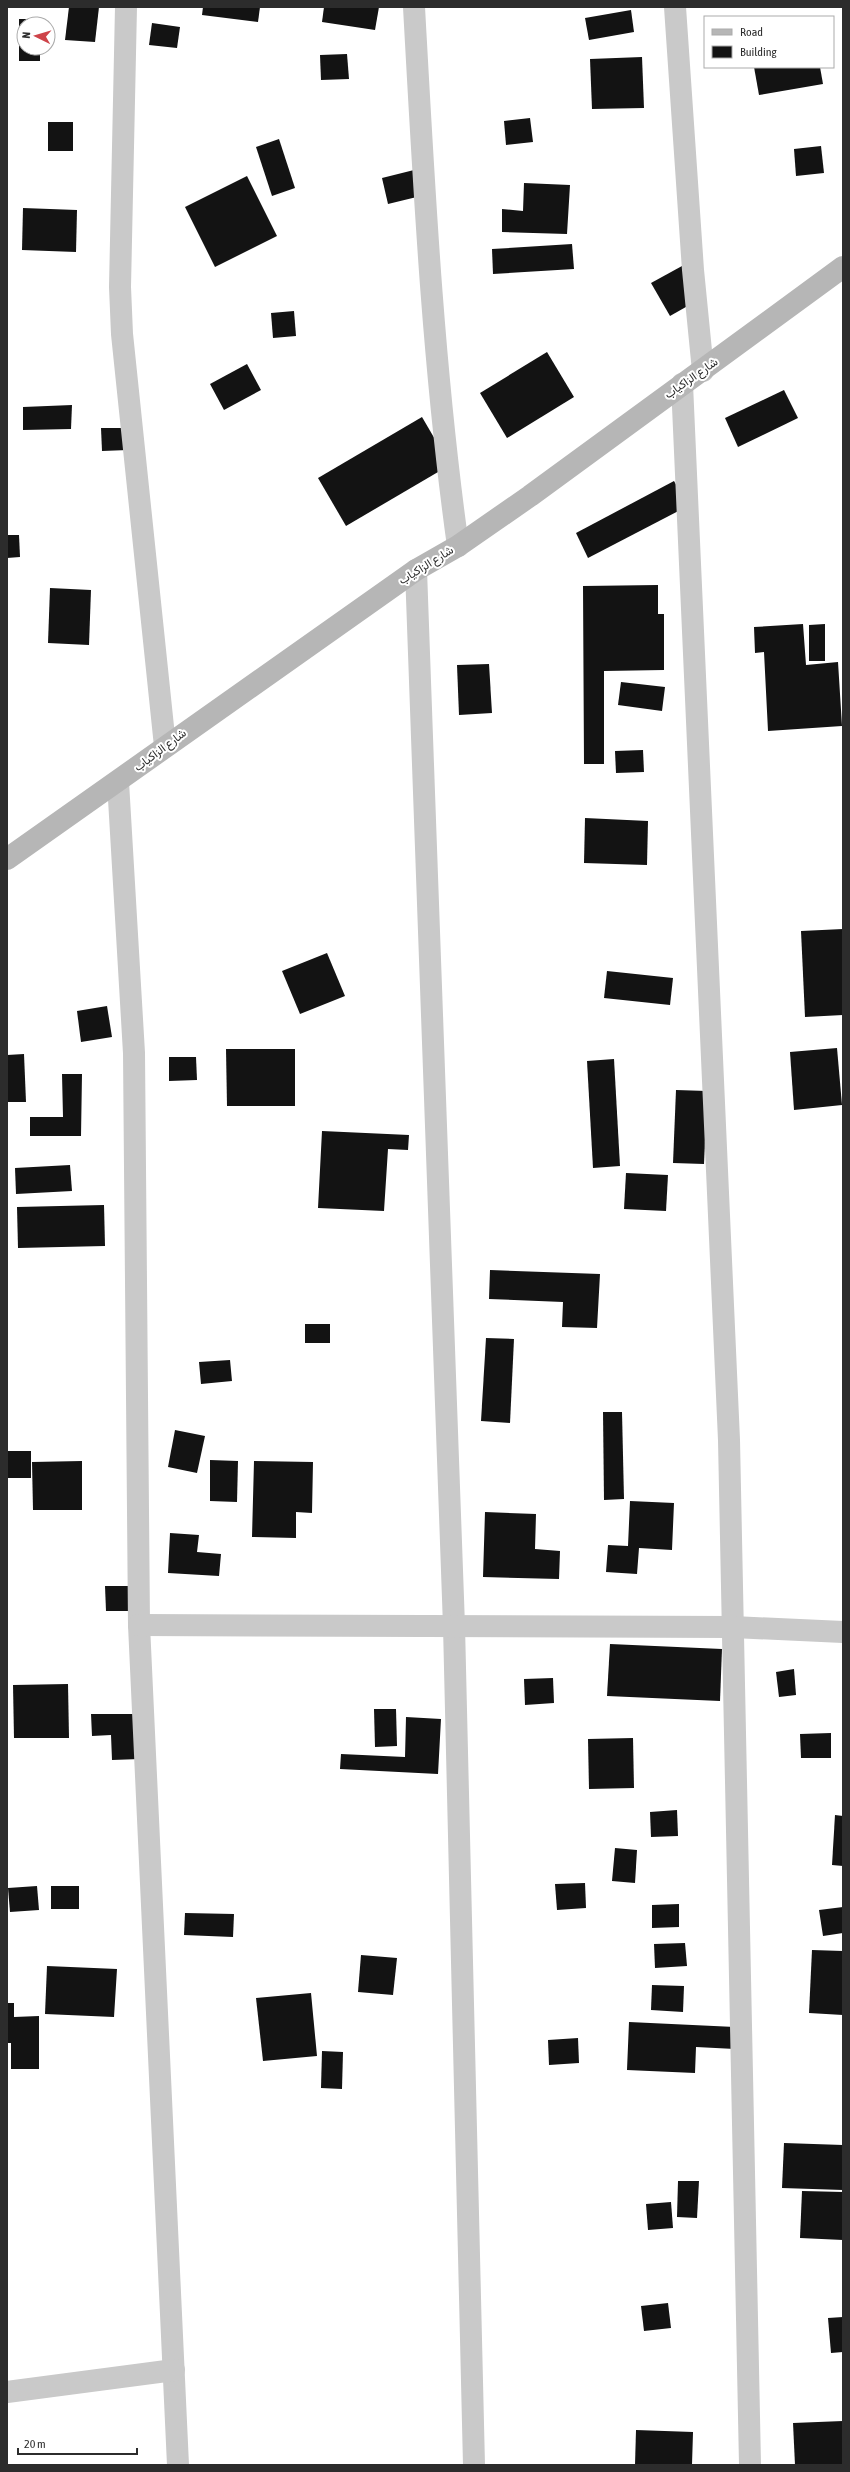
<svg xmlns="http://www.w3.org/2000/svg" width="850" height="2472" viewBox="0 0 850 2472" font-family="'Asap Condensed',Vazirmatn,sans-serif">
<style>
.building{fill:#131313}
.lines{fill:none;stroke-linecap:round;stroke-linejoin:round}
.street{stroke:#c9c9c9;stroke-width:22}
.secondary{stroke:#b6b6b6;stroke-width:22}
.labels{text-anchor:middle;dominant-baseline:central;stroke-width:4;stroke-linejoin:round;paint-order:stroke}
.street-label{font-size:12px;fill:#2c2c2c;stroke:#fff}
</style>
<rect width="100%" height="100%" fill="#fff"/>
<g class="building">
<polygon points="69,7 99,7 95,42 65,40"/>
<polygon points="203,7 260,7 258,22 202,15"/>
<polygon points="324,7 379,7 375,30 322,22"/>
<polygon points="631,10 634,32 589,40 585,18"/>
<polygon points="19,19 39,19 40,24 24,24 24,48 40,48 40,61 19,61"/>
<polygon points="152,23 180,27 177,48 149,45"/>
<polygon points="347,54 349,79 321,80 320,55"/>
<polygon points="642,57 644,108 592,109 590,59"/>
<polygon points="754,67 820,67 823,84 759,95"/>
<polygon points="530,118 533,142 506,145 504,121"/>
<rect x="48" y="122" width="25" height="29"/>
<polygon points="279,139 295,188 272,196 256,147"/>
<polygon points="821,146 824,173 796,176 794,149"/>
<polygon points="422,168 429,194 388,204 382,178"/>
<polygon points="247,176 277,236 215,267 185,207"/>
<polygon points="524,183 570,185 567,234 502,232 502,209 523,211"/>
<polygon points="23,208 77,210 76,252 22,250"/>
<polygon points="572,244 574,269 493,274 492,249"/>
<polygon points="682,266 700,299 670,316 651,283"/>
<polygon points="294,311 296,336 273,338 271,313"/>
<polygon points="547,352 574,397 507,438 480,393"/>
<polygon points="247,364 261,390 224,410 210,384"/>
<polygon points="784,390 798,418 738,447 725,418"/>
<polygon points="72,405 71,429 23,430 23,407"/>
<polygon points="422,417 450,465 346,526 318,478"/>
<polygon points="101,428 127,428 128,450 102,451"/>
<polygon points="674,481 688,506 588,558 576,533"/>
<polygon points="7,535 19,535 20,557 7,558"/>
<polygon points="658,585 658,614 664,614 664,670 604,671 604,764 584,764 583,586"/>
<polygon points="50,588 91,590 89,645 48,643"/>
<polygon points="803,624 806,665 838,662 842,726 768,731 764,652 755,653 754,627"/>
<polygon points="825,624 825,661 809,661 809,625"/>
<polygon points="489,664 492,713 459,715 457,665"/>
<polygon points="621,682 665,687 662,711 618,705"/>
<polygon points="643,750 644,772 616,773 615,751"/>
<polygon points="585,818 648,821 647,865 584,863"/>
<polygon points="843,929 843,1015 805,1017 801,931"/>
<polygon points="327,953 345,996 300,1014 282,971"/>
<polygon points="607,971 673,978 670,1005 604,998"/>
<polygon points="107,1006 112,1037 81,1042 77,1011"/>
<polygon points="837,1048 842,1105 794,1110 790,1052"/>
<polygon points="226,1049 295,1049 295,1106 227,1106"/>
<polygon points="24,1054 26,1102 7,1102 7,1055"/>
<polygon points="169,1057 196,1057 197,1080 169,1081"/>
<polygon points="614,1059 620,1166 593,1168 587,1061"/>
<polygon points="62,1074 82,1074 81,1136 30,1136 30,1117 63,1117"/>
<polygon points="676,1090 707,1091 704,1164 673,1163"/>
<polygon points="322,1131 409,1135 408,1150 388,1149 384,1211 318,1208"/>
<polygon points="70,1165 72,1191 16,1194 15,1168"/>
<polygon points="626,1173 668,1175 666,1211 624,1209"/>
<polygon points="104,1205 105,1246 18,1248 17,1207"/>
<polygon points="490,1270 600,1274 597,1328 562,1327 563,1302 489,1299"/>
<rect x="305" y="1324" width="25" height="19"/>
<polygon points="486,1338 514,1339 510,1423 481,1421"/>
<polygon points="230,1360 232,1381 201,1384 199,1362"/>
<polygon points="603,1412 622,1412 624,1499 604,1500"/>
<polygon points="175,1430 205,1436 197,1473 168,1467"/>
<polygon points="8,1451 31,1451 31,1478 7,1478"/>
<polygon points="210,1460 238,1461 237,1502 210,1501"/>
<polygon points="82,1461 82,1510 33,1510 32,1462"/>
<polygon points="254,1461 313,1462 312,1513 296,1512 296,1538 252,1537"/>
<polygon points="630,1501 674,1503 672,1550 639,1548 637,1574 606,1572 608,1545 628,1546"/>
<polygon points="485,1512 536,1514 535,1549 560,1551 559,1579 483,1577"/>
<polygon points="170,1533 199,1535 197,1552 221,1554 219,1576 168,1573"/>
<polygon points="105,1586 135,1586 135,1611 106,1611"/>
<polygon points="610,1644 722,1649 720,1701 607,1696"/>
<polygon points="794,1669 796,1695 779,1697 776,1672"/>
<polygon points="553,1678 554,1703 525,1705 524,1679"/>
<polygon points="68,1684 69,1738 14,1738 13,1685"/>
<polygon points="374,1709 396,1709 397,1746 375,1747"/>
<polygon points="91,1714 139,1714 140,1759 112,1760 111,1735 92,1736"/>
<polygon points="406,1717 441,1719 438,1774 340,1769 341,1754 405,1757"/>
<polygon points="831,1733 831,1758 801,1758 800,1734"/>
<polygon points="633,1738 634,1788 589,1789 588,1739"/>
<polygon points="677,1810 678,1836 651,1837 650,1812"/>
<polygon points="835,1815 843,1816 843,1866 832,1865"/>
<polygon points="615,1848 637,1850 635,1883 612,1881"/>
<polygon points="585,1883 586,1908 557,1910 555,1884"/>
<polygon points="37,1886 39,1910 10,1912 8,1888"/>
<rect x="51" y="1886" width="28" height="23"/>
<polygon points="679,1904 679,1927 652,1928 652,1905"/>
<polygon points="843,1907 843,1933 823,1936 819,1910"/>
<polygon points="185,1913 234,1914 233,1937 184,1935"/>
<polygon points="685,1943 687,1966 655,1968 654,1944"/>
<polygon points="812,1950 843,1951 843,2015 809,2013"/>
<polygon points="361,1955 397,1958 393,1995 358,1992"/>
<polygon points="47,1966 117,1969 114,2017 45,2014"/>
<polygon points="652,1985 684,1986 683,2012 651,2010"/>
<polygon points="311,1993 317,2056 263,2061 256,1998"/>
<polygon points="7,2003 14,2003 14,2017 39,2016 39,2069 11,2069 11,2043 7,2043"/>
<polygon points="629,2022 735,2027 735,2049 696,2047 695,2073 627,2070"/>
<polygon points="578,2038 579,2063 549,2065 548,2040"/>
<polygon points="322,2051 343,2052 342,2089 321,2088"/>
<polygon points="784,2143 843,2145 843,2190 782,2188"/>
<polygon points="678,2181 699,2181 697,2218 677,2217"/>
<polygon points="802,2191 843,2192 843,2240 800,2238"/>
<polygon points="671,2202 673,2228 648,2230 646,2204"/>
<polygon points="668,2303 671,2328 644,2331 641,2306"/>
<polygon points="843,2317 843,2352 831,2353 828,2318"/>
<polygon points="843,2421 843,2465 795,2465 793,2423"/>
<polygon points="636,2430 693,2432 692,2465 635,2465"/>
</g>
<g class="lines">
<g class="street">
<polyline points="126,7 120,287 122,334 165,746"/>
<path d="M414 7C424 187 433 367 458 546"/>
<polyline points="675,7 693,270 703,371"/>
<polyline points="682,384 729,1440 750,2465"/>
<polyline points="416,570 454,1626 474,2465"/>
<polyline points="118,782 134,1053 139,1625 178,2465"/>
<polyline points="139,1625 733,1627 843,1632"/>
<polyline points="7,2392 174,2370"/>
</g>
<polyline class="secondary" points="7,859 416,570 458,546 530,496 843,267"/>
</g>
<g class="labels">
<g class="street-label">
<text transform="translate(691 378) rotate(-35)">شارع الزاكياب</text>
<text transform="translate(426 565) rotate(-32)">شارع الزاكياب</text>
<text transform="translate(160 750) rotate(-37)">شارع الزاكياب</text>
</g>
</g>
<rect width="850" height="2472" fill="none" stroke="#2c2c2c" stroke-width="16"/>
<rect x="704" y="16" width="130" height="52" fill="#ffffff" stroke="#ababab"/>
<rect x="712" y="29" width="20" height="6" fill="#b6b6b6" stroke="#ababab"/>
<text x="740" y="36" font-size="12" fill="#2c2c2c">Road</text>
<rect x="712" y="46" width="20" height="12" fill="#131313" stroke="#ababab"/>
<text x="740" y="56" font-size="12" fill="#2c2c2c">Building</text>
<g transform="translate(36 36) rotate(275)"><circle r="19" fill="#ffffff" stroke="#ababab"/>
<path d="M0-3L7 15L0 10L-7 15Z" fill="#ce4349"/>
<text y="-6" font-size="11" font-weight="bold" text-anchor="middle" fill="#2c2c2c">N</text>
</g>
<path d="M18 2448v6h119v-6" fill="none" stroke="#2c2c2c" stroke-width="2"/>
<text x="24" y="2448" font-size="12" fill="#2c2c2c" stroke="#ffffff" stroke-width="3" paint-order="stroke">20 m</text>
</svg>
